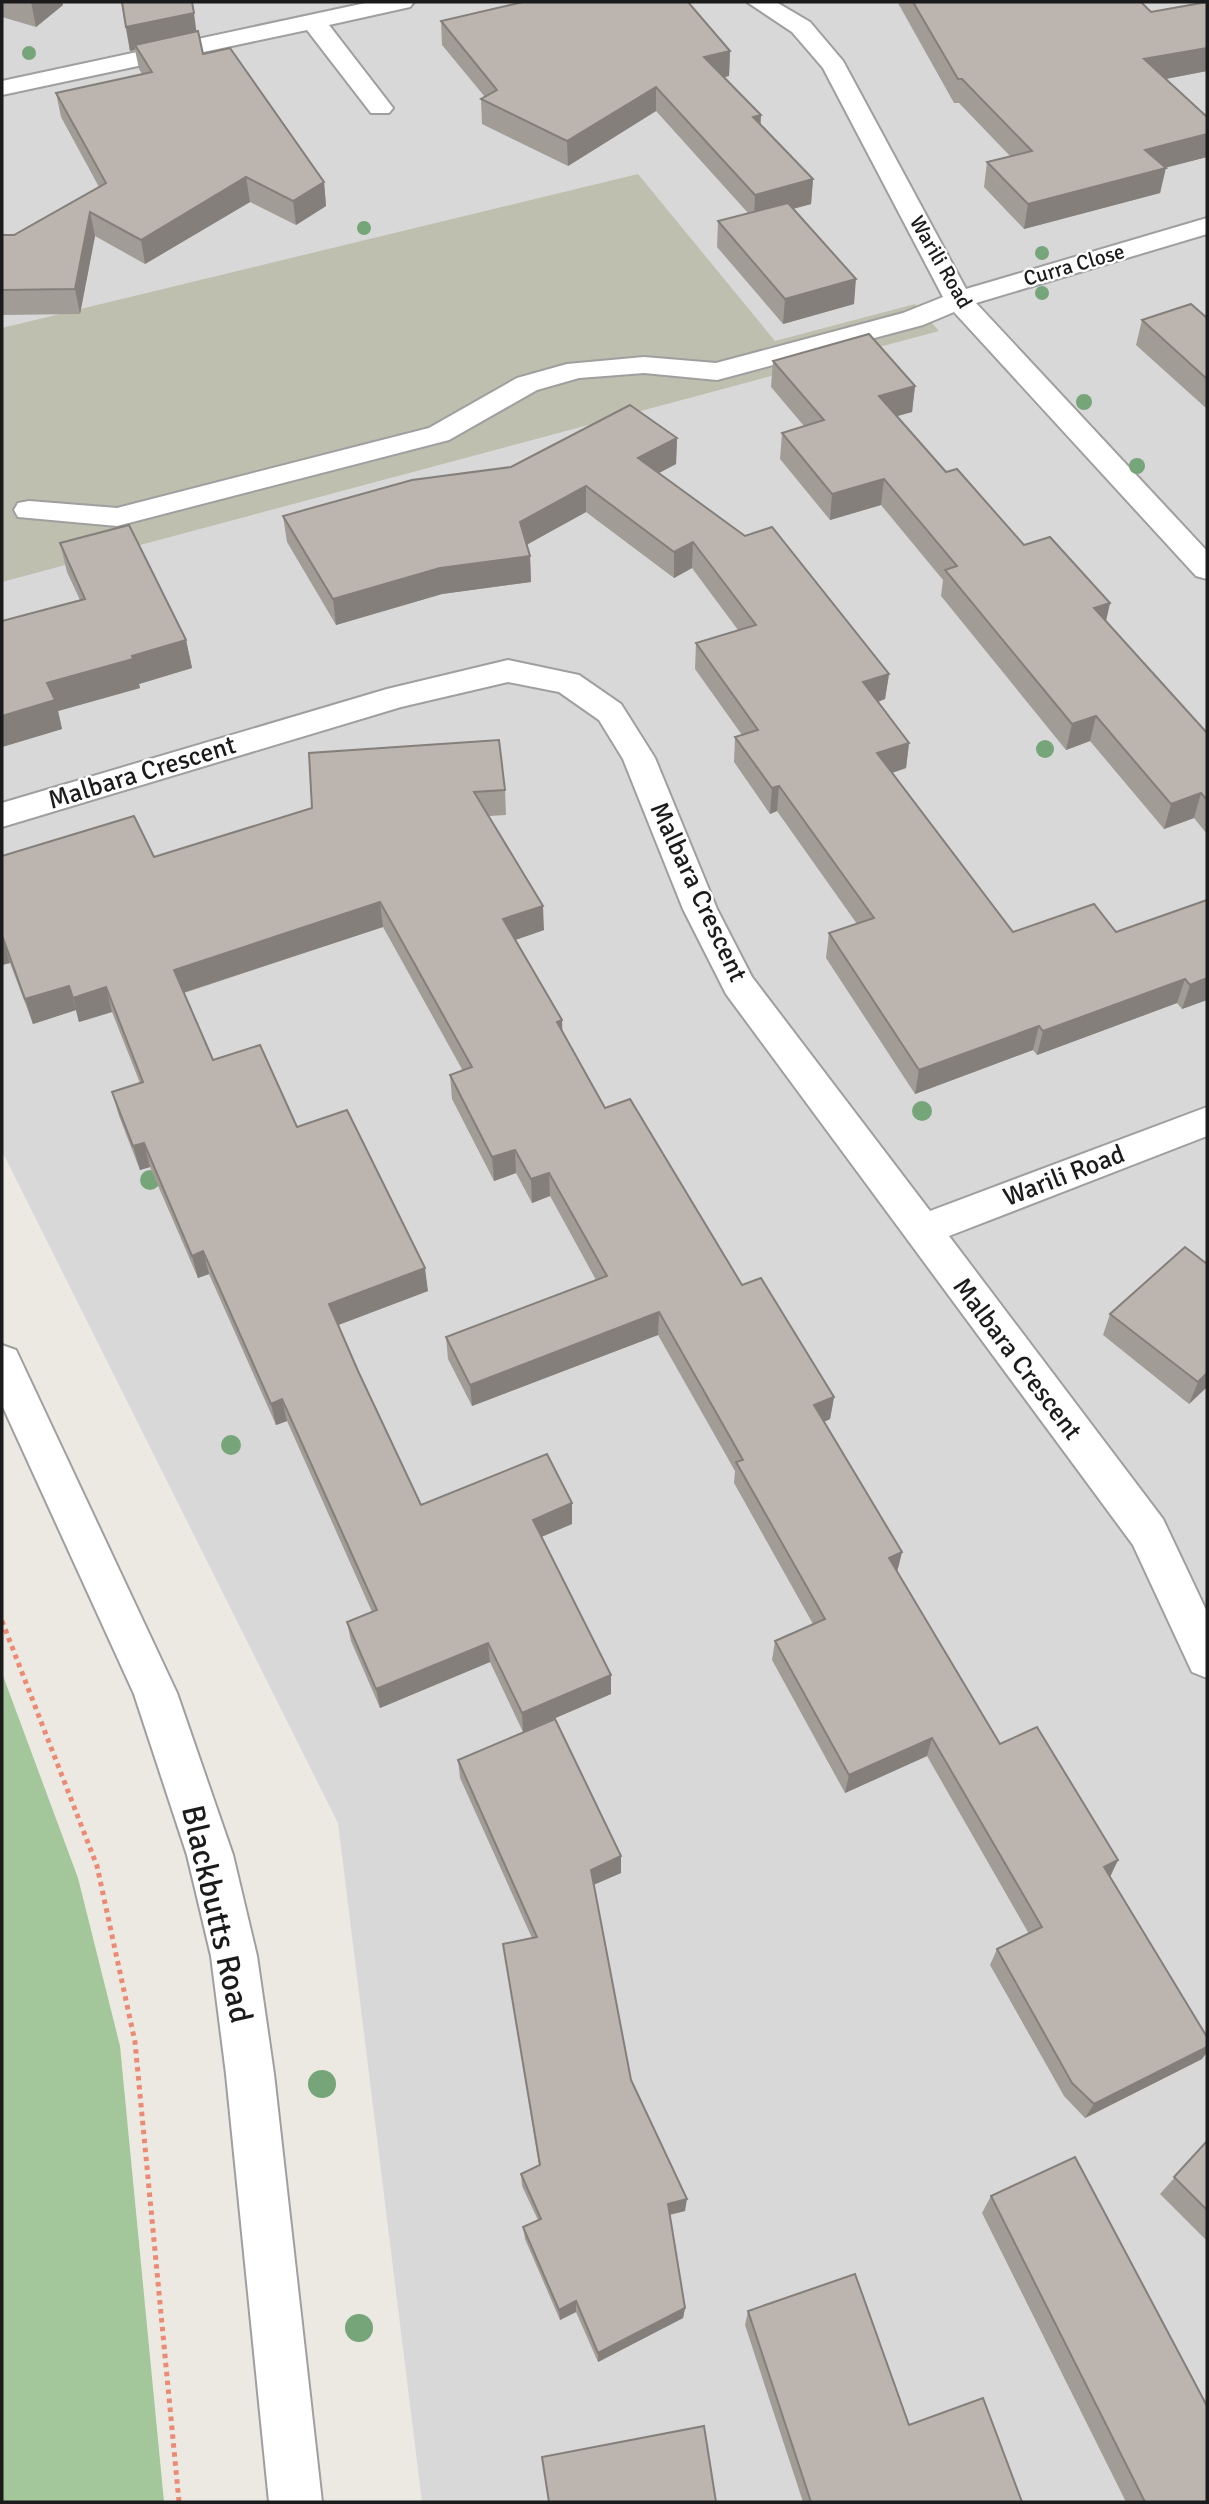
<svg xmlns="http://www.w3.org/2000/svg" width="1209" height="2504" viewBox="0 0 1209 2504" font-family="Signika,sans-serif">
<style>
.residential{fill:#d9d8d8}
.construction{fill:#bebfae}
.forest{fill:#a3c79a}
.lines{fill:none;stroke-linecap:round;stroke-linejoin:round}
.minor-casing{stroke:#9f9f9f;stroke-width:4}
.path{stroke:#ec8a73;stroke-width:5;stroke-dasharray:4.5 4.5;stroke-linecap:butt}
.minor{fill:#fff;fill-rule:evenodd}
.tree{fill:#76a57a}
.wall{fill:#a29c96}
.shaded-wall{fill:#847f7a}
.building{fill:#bcb5af;stroke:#847f7a;stroke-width:2}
.labels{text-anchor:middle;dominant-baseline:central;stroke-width:5;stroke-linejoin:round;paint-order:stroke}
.far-street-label{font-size:21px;fill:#1b1b1b;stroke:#fff}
.street-label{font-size:26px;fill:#1b1b1b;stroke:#fff}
.near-street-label{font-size:32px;fill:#1b1b1b;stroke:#fff}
</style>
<rect width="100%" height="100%" fill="#ece9e2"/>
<polygon class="residential" points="2,2 1207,2 1207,2502 422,2502 338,1823 2,1151"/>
<polygon class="construction" points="638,174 775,341 915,304 939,331 2,582 2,328"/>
<polygon class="forest" points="2,1673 78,1878 120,2046 164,2502 2,2502"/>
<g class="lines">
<defs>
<g id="minor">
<polygon points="370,2 414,2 410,7 329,25 393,108 389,113 371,113 307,30 2,95 2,81"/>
<polygon points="747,2 776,2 810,22 843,61 966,289 1207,218 1207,234 976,303 1207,551 1207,579 1196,576 954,312 923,325 717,380 644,373 579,378 537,390 449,440 117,526 18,517 14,510 18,503 29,501 117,508 429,428 517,378 567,364 644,357 716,363 903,313 943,297 823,68 792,32"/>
<polygon points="508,660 579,675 621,704 655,758 717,909 752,977 930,1211 1207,1107 1207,1136 949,1236 1163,1519 1207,1612 1207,1678 1192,1672 1133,1545 726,994 683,909 623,759 599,720 559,692 508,682 401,707 2,827 2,803 387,689"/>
<polygon points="2,1345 16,1350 177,1693 233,1855 257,1956 274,2074 322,2502 269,2502 226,2074 211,1956 187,1855 134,1694 2,1405"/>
</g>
</defs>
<use href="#minor" class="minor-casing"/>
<polyline class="path" points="2,1621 97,1866 135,2042 179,2502"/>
<use href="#minor" class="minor"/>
</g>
<g class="tree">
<circle cx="29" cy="53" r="7"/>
<circle cx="364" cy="228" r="7"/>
<circle cx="1042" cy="253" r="7"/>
<circle cx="1042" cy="293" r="7"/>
<circle cx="1084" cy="402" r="8"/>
<circle cx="1137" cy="466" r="8"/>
<circle cx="1045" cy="749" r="9"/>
<circle cx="922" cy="1111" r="10"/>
<circle cx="150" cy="1180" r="10"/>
<circle cx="231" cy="1445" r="10"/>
<circle cx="322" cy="2084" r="14"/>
<circle cx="359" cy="2328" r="14"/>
</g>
<g class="wall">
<polygon points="2,2 62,2 63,5 36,27 2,17"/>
<polygon points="121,2 197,31 203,54 324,182 326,206 296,225 250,202 145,264 95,236 80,314 2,315 2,235 14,235 99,187 61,117 56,93 142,74 139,69 135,50 130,51"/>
<polygon points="893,2 1141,2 1151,12 1207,2 1207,71 1166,79 1207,117 1207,157 1165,168 1160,193 1024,229 984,187 987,162 1010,156 959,103 954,103 898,3"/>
<polygon points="441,21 730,51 729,76 724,77 761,124 813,179 811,204 793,209 854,304 783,324 717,247 718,221 748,213 656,111 568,166 482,124 481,99 485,97 442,45"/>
<polygon points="1207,318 1207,409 1136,345 1142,320"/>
<polygon points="773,361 915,386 912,412 896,416 946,472 1024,545 1110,603 1106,621 1207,733 1207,834 1194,818 1164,829 1090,741 1066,750 941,596 943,580 881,505 830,520 780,459 782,433 804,426 771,387"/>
<polygon points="677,438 676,464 659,473 889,674 885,699 878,702 909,743 906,768 892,773 1013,932 1116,932 1207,900 1207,1000 1182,1009 1177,1003 1037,1055 1033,1050 915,1094 826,958 829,933 857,924 777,811 770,814 734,762 735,737 742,735 695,669 696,643 738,630 692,568 674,578 586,512 527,544 530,556 531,582 442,594 336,625 287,542 283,516 511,467"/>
<polygon points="60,543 186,640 192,668 139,684 140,688 58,711 62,729 2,747 80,600 67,572"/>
<polygon points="309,753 505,790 506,815 489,816 544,930 515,940 562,1020 562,1032 605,1108 742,1285 834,1397 830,1419 824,1422 902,1552 897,1572 1000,1744 1118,1860 1110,1876 1207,2037 1207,2052 1202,2059 1085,2118 1064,2096 990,1965 997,1949 1029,1934 927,1756 845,1793 772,1660 775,1641 813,1624 734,1483 735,1471 658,1335 472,1406 448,1359 446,1337 596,1280 550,1196 532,1203 516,1173 494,1181 452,1099 450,1075 463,1071 383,927 184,993 213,1060 297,1127 428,1291 338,1325 358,1371 421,1505 572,1503 572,1524 541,1537 611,1675 611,1694 523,1732 490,1662 380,1708 351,1641 347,1622 372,1612 287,1421 276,1425 209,1274 198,1278 150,1167 140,1170 119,1116 112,1092 140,1083 112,1012 79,1022 76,1010 33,1024 10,963 2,965 2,856 154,857 312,808"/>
<polygon points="1110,1314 1207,1387 1189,1404 1103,1335"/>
<polygon points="458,1760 621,1856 621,1873 593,1885 631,2080 685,2211 670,2215 685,2308 683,2318 598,2362 576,2312 560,2320 525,2239 523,2227 538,2220 522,2186 521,2174 539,2165 503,1944 532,1938 460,1778"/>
<polygon points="1207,2141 1207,2241 1160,2194"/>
<polygon points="991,2196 1207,2502 1126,2502 982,2213"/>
<polygon points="748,2311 909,2425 1022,2502 803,2502 745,2325"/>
</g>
<g class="shaded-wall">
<polygon points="31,2 62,2 63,5 36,27"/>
<polygon points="194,13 197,36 135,45 135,50 130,51 126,27"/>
<polygon points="1207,48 1207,71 1139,84 1144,59"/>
<polygon points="730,51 729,76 703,82 704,57"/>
<polygon points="656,87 656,111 568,166 567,141"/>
<polygon points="761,115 760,139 753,117"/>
<polygon points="1207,134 1207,157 1140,174 1145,150"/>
<polygon points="1166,168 1160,193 1024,229 1028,204"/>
<polygon points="246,177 250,202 145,264 141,240"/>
<polygon points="813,179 811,204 754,219 755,195"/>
<polygon points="324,182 326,206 296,225 293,201"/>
<polygon points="90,212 95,236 80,314 75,289"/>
<polygon points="856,279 854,304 783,324 785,299"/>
<polygon points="915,386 912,412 876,422 879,396"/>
<polygon points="677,438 676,464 638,484 638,458"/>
<polygon points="884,479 881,505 830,520 832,494"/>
<polygon points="586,486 586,512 521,548 520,522"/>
<polygon points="693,542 692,568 674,578 674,552"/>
<polygon points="530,556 531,582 442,594 336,625 333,599 440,568"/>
<polygon points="1110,603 1104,629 1094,608"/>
<polygon points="186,640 192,668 139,684 140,688 58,711 62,729 2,747 2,716 47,683 132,656"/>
<polygon points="889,674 885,699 860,708 863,682"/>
<polygon points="1096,716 1090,741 1066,750 1072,724"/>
<polygon points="909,743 906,768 874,779 877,753"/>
<polygon points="779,786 777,811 770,814 772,788"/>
<polygon points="1201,793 1194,818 1164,829 1171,804"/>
<polygon points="380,902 383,927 179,994 174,970"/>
<polygon points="543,906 544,930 504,944 503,919"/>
<polygon points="2,938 3,938 10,963 2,965"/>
<polygon points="1207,978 1207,1000 1182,1009 1190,985"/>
<polygon points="1185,979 1177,1003 1037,1055 1043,1031"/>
<polygon points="69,986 76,1010 33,1024 25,999"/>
<polygon points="106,987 112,1012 79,1022 73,998"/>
<polygon points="562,1020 563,1045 557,1022"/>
<polygon points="1039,1026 1033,1050 915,1094 919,1070"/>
<polygon points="144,1143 150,1167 140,1170 133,1146"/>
<polygon points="515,1150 516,1173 494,1181 492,1157"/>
<polygon points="549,1173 550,1196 532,1203 531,1179"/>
<polygon points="203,1251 209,1274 198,1278 192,1256"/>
<polygon points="425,1268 428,1291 333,1327 329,1304"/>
<polygon points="659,1312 658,1335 472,1406 470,1385"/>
<polygon points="1207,1373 1207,1387 1189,1404 1198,1382"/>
<polygon points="834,1397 830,1419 811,1427 814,1405"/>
<polygon points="282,1399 287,1421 276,1425 271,1404"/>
<polygon points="572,1503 572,1524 534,1540 533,1520"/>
<polygon points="902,1552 897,1572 889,1558"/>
<polygon points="488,1643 490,1662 380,1708 376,1689"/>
<polygon points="611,1675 611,1694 523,1732 522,1713"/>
<polygon points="932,1738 927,1756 845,1793 849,1775"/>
<polygon points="621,1856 621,1873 591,1886 591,1870"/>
<polygon points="1118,1860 1110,1877 1104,1867"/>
<polygon points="1207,2047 1207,2052 1202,2059 1085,2118 1094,2104"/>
<polygon points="687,2199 685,2211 667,2215 668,2204"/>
<polygon points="576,2301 576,2312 560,2320 559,2310"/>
<polygon points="685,2308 683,2318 598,2362 598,2353"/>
</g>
<g class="building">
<polygon points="122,2 192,2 194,13 126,27"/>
<polygon points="523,2 688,2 730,51 704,57 761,115 753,117 813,179 755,195 656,87 567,141 481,99 497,90 441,21"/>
<polygon points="913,2 1141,2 1151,12 1207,2 1207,48 1144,59 1207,117 1207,134 1145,150 1166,168 1028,204 987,162 1032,151 962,79 958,79"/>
<polygon points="198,31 203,54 230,48 324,182 293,201 246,177 141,240 90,212 75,289 2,290 2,235 14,235 106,183 56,93 152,72 135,45"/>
<polygon points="788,203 856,279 785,299 718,221"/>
<polygon points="1191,304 1207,318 1207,379 1142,320"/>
<polygon points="869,334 915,386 879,396 946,472 957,469 1024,545 1050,537 1110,603 1094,608 1207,733 1207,800 1201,793 1171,804 1096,716 1072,724 945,570 957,566 884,479 832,494 782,433 824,420 773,361"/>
<polygon points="630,405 677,438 638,458 745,536 772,527 889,674 863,682 909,743 877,753 1013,932 1094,904 1116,932 1207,900 1207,978 1190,985 1185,979 1043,1031 1039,1026 919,1070 829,933 874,918 779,786 772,788 735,737 758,730 696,643 756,625 693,542 674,552 586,486 520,522 530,556 440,568 333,599 283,516 412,480 511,467"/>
<polygon points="129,525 186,640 132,656 133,659 47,683 55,700 2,716 2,621 85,599 60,543"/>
<polygon points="499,740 505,790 474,792 543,906 503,919 562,1020 557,1022 605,1108 630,1099 742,1285 761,1278 834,1397 814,1405 902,1552 889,1558 1000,1744 1037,1727 1118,1860 1104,1867 1207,2037 1207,2047 1094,2104 1072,2083 997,1949 1042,1927 932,1738 849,1775 775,1641 825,1619 736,1462 743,1460 659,1312 470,1385 446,1337 607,1276 549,1173 531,1179 515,1150 492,1157 450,1075 472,1067 380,902 174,970 213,1060 260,1045 297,1127 347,1110 425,1268 329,1304 358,1371 421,1505 547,1454 572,1503 533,1520 611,1675 522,1713 488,1643 376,1689 347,1622 377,1610 282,1399 271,1404 203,1251 192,1256 144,1143 133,1146 112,1092 143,1082 106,987 73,998 69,986 25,999 3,938 2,938 2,856 134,816 154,857 312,808 309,753"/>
<polygon points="1185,1247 1207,1264 1207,1373 1198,1382 1110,1314"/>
<polygon points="555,1719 621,1856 591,1870 631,2080 687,2199 668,2204 685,2308 598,2353 576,2301 559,2310 523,2227 541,2219 521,2174 540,2165 503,1944 537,1937 458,1760"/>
<polygon points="1207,2141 1207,2210 1174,2177"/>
<polygon points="1075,2157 1207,2406 1207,2502 1145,2502 991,2196"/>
<polygon points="855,2274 909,2425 983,2398 1022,2502 811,2502 748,2311"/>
<polygon points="704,2426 716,2502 549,2502 542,2457"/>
</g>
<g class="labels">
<g class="far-street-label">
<text transform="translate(941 262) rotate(60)">Warili Road</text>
<text transform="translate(1074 265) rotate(-16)">Curra Close</text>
</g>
<g class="street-label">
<text transform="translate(142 773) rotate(-17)">Malbara Crescent</text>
<text transform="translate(698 892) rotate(65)">Malbara Crescent</text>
<text transform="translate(1064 1176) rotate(-21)">Warili Road</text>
<text transform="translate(1017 1359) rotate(53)">Malbara Crescent</text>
</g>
<g class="near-street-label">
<text transform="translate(217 1914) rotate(77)">Blackbutts Road</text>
</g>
</g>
<rect width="1209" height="2504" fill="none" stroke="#1b1b1b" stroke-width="7"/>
</svg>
